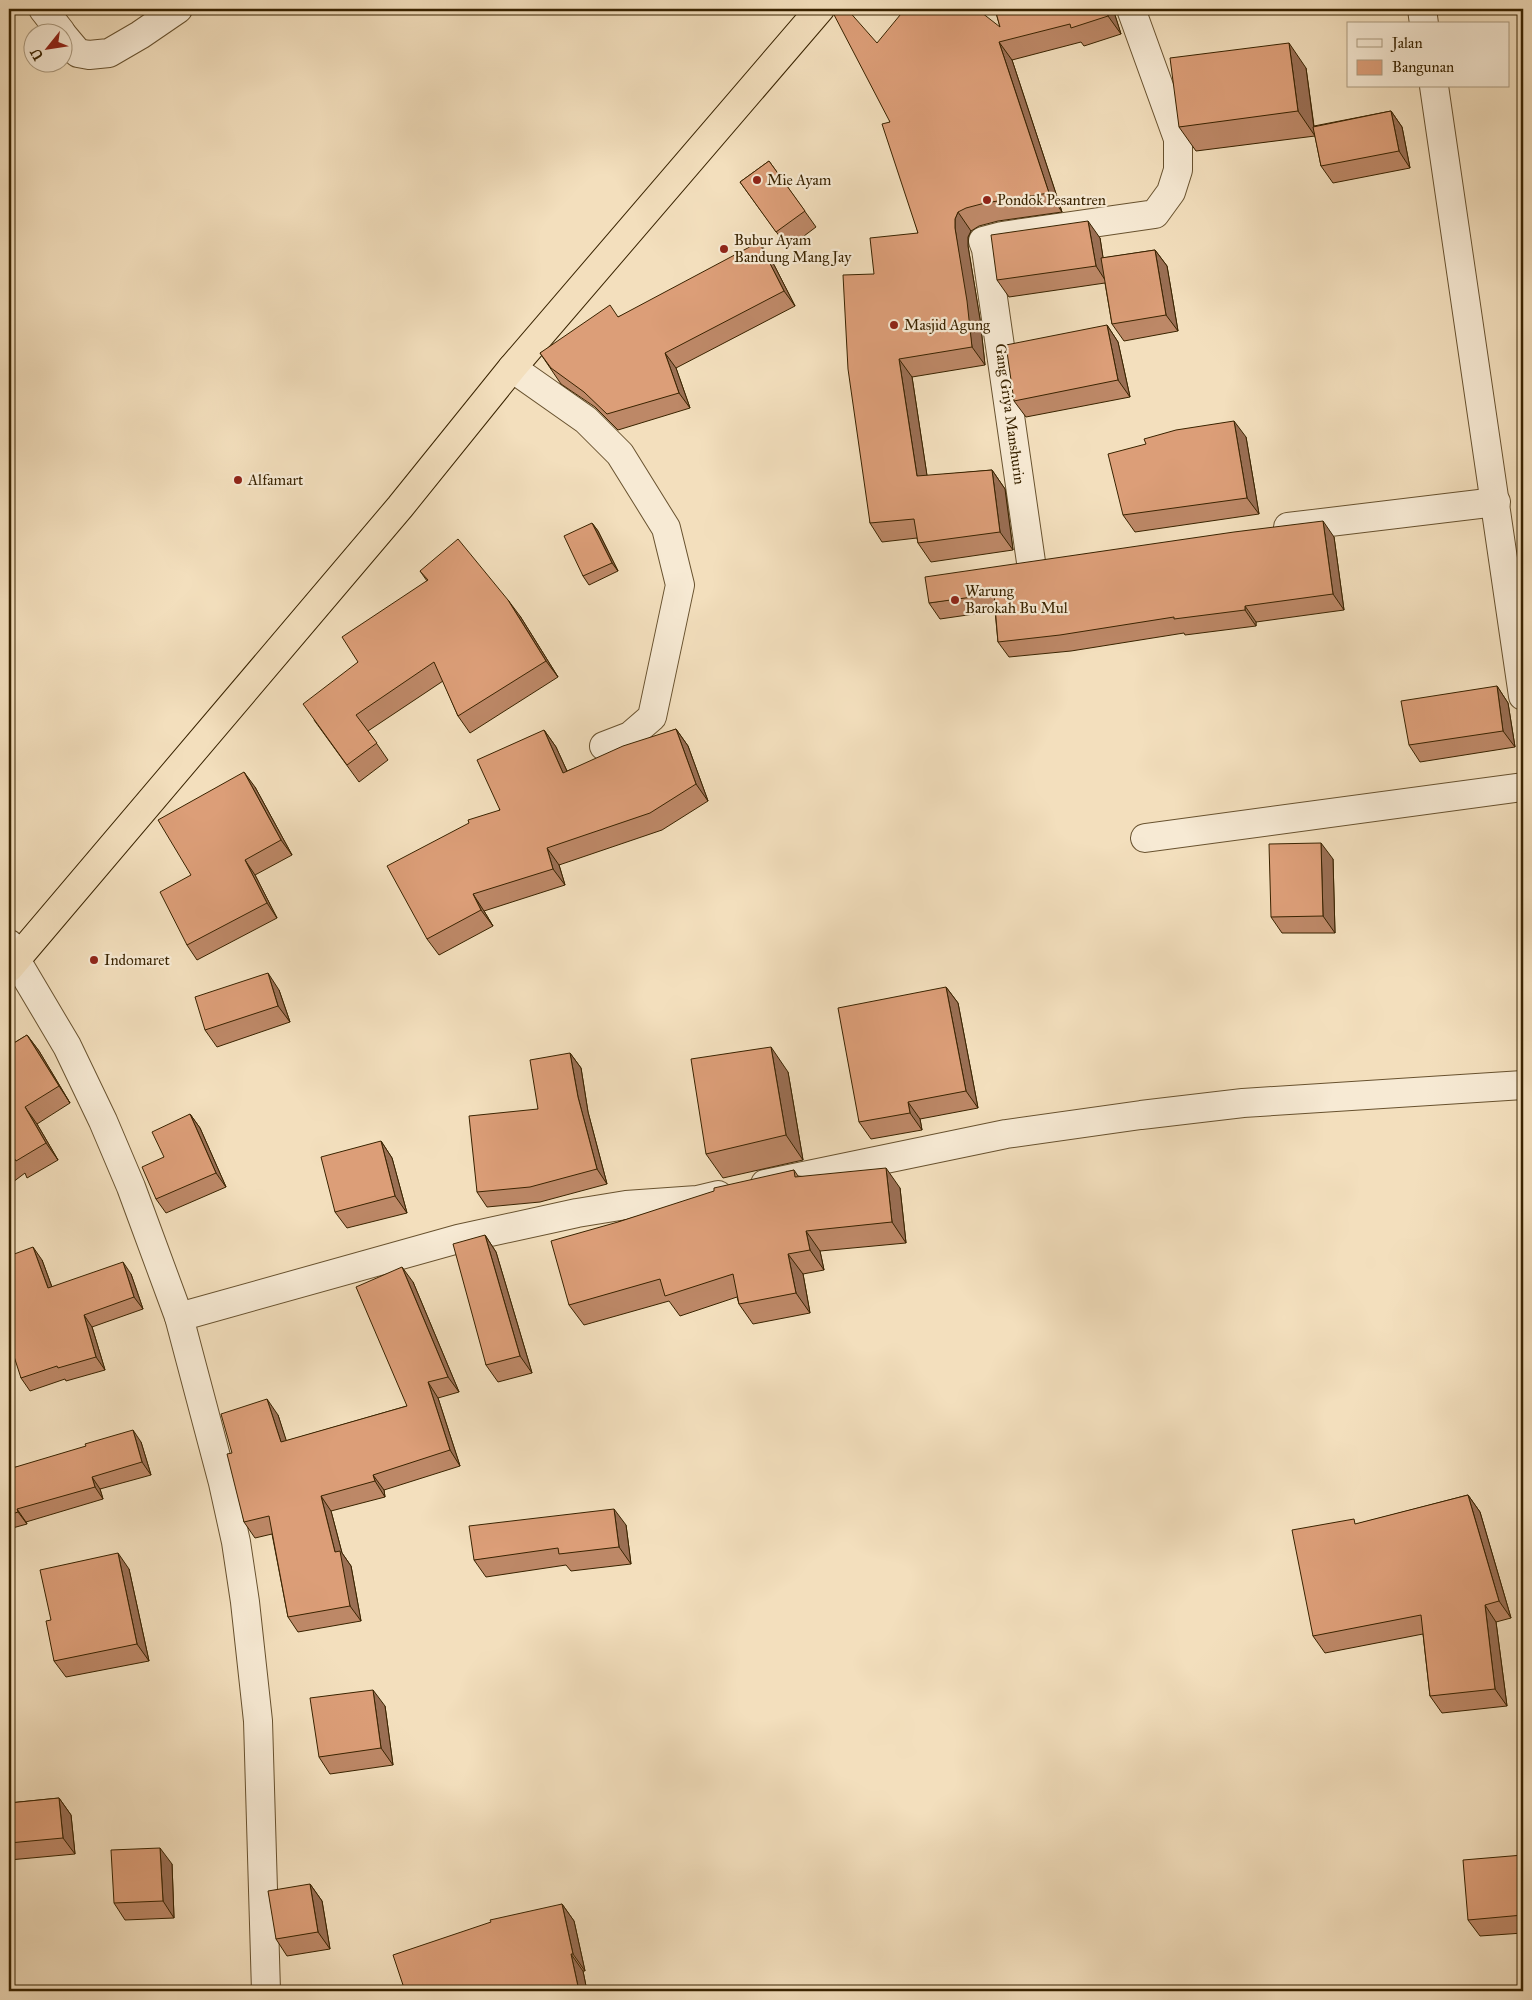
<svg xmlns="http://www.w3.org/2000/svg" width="1532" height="2000" viewBox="0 0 1532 2000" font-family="'IM FELL Great Primer',serif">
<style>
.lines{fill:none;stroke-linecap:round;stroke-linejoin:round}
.minor-casing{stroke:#68522f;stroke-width:30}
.trunk-casing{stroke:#392300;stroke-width:30}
.minor{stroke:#f7ead4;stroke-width:28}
.trunk{stroke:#f3dfbd;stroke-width:28}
.wall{fill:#bd8867;stroke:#392300}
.shaded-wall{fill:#9a6f54;stroke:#392300}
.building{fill:#dc9e78;stroke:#392300}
.poi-dot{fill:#8f2418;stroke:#f7ead4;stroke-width:2}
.labels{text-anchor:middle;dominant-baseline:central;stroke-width:4.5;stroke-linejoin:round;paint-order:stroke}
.poi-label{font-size:15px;fill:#392300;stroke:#f7ead4;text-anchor:start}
.street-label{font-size:15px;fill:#392300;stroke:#f7ead4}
</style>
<rect width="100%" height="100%" fill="#f3dfbd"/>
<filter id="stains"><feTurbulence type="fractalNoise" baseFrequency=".004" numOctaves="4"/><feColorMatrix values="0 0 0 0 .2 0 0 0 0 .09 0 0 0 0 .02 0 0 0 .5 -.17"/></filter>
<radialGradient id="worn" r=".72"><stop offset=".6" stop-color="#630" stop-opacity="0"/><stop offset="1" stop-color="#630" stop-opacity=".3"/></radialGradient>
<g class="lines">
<defs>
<g id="minor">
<polyline points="43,9 61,32"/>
<polyline points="1422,9 1424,24"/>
<polyline points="62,34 78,53 89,55 109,53 140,35 178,9"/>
<polyline points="1434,86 1523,696"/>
<polyline points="512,368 586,420 620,454 666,528 680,585 652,717 630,736 604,746"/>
<polyline points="1288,527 1496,502"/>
<polyline points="1031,562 986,249 983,241 1002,236 1155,214 1171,192 1178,170 1178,139 1131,9"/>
<polyline points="1145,838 1523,787"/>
<polyline points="9,944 16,960 67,1046 103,1121 131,1187 179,1317 223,1483 236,1542 245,1602 258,1721 266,1991"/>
<polyline points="765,1184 1006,1134 1141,1115 1243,1103 1523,1085"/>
<polyline points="179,1317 458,1239 577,1213 626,1205 697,1200 718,1195"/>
</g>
<polyline id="trunk" points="9,968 400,507 512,368 820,9"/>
</defs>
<use href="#minor" class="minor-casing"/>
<use href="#trunk" class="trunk-casing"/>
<use href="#minor" class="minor"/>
<use href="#trunk" class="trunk"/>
</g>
<g class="wall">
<polygon points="995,9 1113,9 1121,34 1084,46 1081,42 1012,60 1062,212 998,221 979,226 971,231 968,237 968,246 980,319 985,365 912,377 927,476 992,470 1005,489 1013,550 931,562 918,543 917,538 882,542 870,523 874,274 918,233 890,122 877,43 1000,27"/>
<polygon points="1276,9 1294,9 1280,14"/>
<polygon points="1306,68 1314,126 1391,111 1402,127 1410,168 1333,183 1321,166 1315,136 1196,151 1179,127"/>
<polygon points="769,161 816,227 788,248 740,182"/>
<polygon points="1100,238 1103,258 1155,250 1167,266 1178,331 1124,341 1112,324 1105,283 1009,297 997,280"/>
<polygon points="770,257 795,306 676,368 690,408 618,430 595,407 561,384 540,353 618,317"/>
<polygon points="1107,325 1118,342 1130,397 1026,417 1014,401"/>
<polygon points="1246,437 1259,514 1135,532 1123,515"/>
<polygon points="592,523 598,531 618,571 589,585 583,576"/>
<polygon points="1334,537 1344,610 1256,622 1256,626 1185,635 1184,633 1071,651 1009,657 998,642 995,611 940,619 929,603"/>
<polygon points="420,571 520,616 558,677 470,733 458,716 443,681 368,731 388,760 359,782 314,720 358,662 427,581"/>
<polygon points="1497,686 1508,703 1515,747 1420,762 1409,745"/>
<polygon points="676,729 688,746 708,801 662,830 559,865 565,885 484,911 493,926 439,955 427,939 544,730 556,747 567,771"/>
<polygon points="255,787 292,855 255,875 277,918 197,960 187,945 191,875"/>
<polygon points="1333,859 1335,933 1282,933 1271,917"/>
<polygon points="946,987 958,1003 978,1108 920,1119 922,1130 871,1139 859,1122"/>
<polygon points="279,990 290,1022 217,1047 205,1030"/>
<polygon points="27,1035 39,1051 70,1103 37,1124 58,1160 27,1178 25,1173 9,1185 9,1046"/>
<polygon points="570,1053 581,1068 588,1112 607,1184 540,1202 487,1207 477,1192 538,1109"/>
<polygon points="788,1072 803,1160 723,1178 706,1154"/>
<polygon points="190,1114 200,1128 226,1187 166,1213 156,1199 164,1157"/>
<polygon points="381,1141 392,1158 407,1213 347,1228 335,1212"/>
<polygon points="794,1170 798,1176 900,1188 906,1243 820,1251 824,1270 803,1274 810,1313 753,1324 739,1304 737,1297 680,1316 669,1301 584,1325 569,1305 618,1222"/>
<polygon points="485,1235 496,1252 532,1373 498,1382 486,1365"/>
<polygon points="42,1260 52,1287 131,1274 143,1309 92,1327 105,1370 66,1381 65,1379 30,1391 21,1378"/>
<polygon points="413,1282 459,1392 438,1398 460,1466 384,1490 385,1497 331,1511 342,1553 351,1566 361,1621 298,1632 288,1617 272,1534 255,1538 244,1522 232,1453 278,1415 286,1441 407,1406"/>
<polygon points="141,1442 151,1475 100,1489 103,1499 26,1522 27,1524 9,1529 9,1458 12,1468"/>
<polygon points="1468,1495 1480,1512 1511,1618 1496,1622 1507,1706 1442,1713 1430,1696 1423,1634 1325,1653 1313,1636 1357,1524"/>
<polygon points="626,1525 631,1564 571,1571 566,1565 486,1577 474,1560"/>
<polygon points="129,1569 149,1661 66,1677 54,1661"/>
<polygon points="385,1706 393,1765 330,1774 319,1757"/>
<polygon points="59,1798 71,1815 75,1854 9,1860 9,1803"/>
<polygon points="1523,1855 1523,1933 1480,1936 1468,1920"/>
<polygon points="172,1864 174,1918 125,1920 114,1903"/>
<polygon points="310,1884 322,1901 330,1949 287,1956 276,1939"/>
<polygon points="562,1904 574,1921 585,1971 583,1971 587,1991 405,1991"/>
</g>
<g class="shaded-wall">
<polygon points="1106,9 1113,9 1121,34 1108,16"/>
<polygon points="999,42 1012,60 1062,212 1049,193"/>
<polygon points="1289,43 1306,68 1315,136 1298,111"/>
<polygon points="1391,111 1402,127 1410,168 1399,151"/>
<polygon points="958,212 971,231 968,237 968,246 980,319 985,365 972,347 955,228 955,219"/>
<polygon points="1088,221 1100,238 1107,283 1096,266"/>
<polygon points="759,242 770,257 795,306 784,291"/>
<polygon points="1155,250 1167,266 1178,331 1166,315"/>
<polygon points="1107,325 1118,342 1130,397 1118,380"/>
<polygon points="665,353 676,368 690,408 679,393"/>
<polygon points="899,359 912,377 930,495 917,476"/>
<polygon points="1234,421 1246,437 1259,514 1247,498"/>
<polygon points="992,470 1005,489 1013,550 1000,532"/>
<polygon points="1323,521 1334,537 1344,610 1333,594"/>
<polygon points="592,523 598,531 618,571 612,563"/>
<polygon points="508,600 520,616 558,677 546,661"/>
<polygon points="1245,606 1256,622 1256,626 1245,610"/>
<polygon points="1497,686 1508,703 1515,747 1503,731"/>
<polygon points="676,729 688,746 708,801 696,784"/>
<polygon points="544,730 556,747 575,789 563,773"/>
<polygon points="244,772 255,787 292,855 281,840"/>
<polygon points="1321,843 1333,859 1335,933 1323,916"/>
<polygon points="547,848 559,865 565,885 553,869"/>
<polygon points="245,860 255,875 277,918 267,903"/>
<polygon points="473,894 484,911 493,926 481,910"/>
<polygon points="268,973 279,990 290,1022 278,1006"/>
<polygon points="946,987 958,1003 978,1108 966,1091"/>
<polygon points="27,1035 39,1051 70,1103 59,1086"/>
<polygon points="771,1047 788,1072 803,1160 786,1135"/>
<polygon points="570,1053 581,1068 588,1112 607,1184 597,1169 578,1097"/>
<polygon points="908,1102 920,1119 922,1130 910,1113"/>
<polygon points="25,1107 37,1124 58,1160 46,1143"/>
<polygon points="190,1114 200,1128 226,1187 216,1173"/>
<polygon points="381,1141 392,1158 407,1213 395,1196"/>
<polygon points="886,1168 900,1188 906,1243 892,1222"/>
<polygon points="806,1231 820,1251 824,1270 810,1250"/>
<polygon points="485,1235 496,1252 532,1373 520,1356"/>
<polygon points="33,1247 42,1260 57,1301 48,1288"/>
<polygon points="788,1254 803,1274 810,1313 796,1293"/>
<polygon points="123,1262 131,1274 143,1309 134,1297"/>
<polygon points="402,1267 413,1282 459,1392 448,1377"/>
<polygon points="84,1315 92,1327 105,1370 96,1357"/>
<polygon points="428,1382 438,1398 460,1466 450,1450"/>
<polygon points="267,1399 278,1415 292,1458 281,1442"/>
<polygon points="133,1430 141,1442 151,1475 142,1462"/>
<polygon points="9,1458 9,1459 15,1482 9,1472"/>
<polygon points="373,1475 384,1490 385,1497 375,1481"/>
<polygon points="92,1477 100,1489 103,1499 95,1487"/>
<polygon points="1468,1495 1480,1512 1511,1618 1499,1601"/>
<polygon points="321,1496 331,1511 342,1553 351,1566 361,1621 350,1606 335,1552"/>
<polygon points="17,1509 26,1522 27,1524 18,1512"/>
<polygon points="614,1509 626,1525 631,1564 619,1547"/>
<polygon points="118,1553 129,1569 149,1661 137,1644"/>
<polygon points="1485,1605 1496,1622 1507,1706 1495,1689"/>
<polygon points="373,1690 385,1706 393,1765 381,1748"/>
<polygon points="59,1798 71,1815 75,1854 63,1838"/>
<polygon points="160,1848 172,1864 174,1918 163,1901"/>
<polygon points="310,1884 322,1901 330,1949 318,1932"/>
<polygon points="562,1904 574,1921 585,1971 573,1954"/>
<polygon points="571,1954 583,1971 587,1991 579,1991"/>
</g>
<g class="building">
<polygon points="831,9 847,9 877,43 905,9 977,9 1000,27 995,9 1106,9 1108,16 1071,28 1070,24 999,42 1049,193 985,203 966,208 958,212 955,219 955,228 967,301 972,347 899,359 917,476 992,470 1000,532 918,543 914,519 870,523 848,369 843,275 874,274 870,238 918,233 882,124 890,122"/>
<polygon points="1289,43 1298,111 1179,127 1170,58"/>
<polygon points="1391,111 1399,151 1321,166 1313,127"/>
<polygon points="769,161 805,211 776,232 740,182"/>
<polygon points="1088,221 1096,266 997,280 991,235"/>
<polygon points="759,242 784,291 665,353 679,393 607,414 584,392 551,368 540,353 610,305 618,317"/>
<polygon points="1155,250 1166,315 1112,324 1101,258"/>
<polygon points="1107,325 1118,380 1014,401 1006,345"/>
<polygon points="1234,421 1247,498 1123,515 1108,454 1146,444 1144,439 1176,430"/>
<polygon points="1323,521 1333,594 1245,606 1245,610 1174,619 1174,617 1060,635 998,642 994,594 929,603 925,577 1234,532"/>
<polygon points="592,523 612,563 583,576 564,536"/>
<polygon points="458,539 508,600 546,661 458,716 434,662 356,715 377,743 347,765 303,704 358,662 342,637 428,580 420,571"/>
<polygon points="1497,686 1503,731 1409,745 1401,701"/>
<polygon points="676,729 696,784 650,813 547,848 553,869 473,894 481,910 427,939 387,866 469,823 468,820 500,810 477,760 544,730 563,773 623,746"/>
<polygon points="244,772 281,840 245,860 267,903 187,945 160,892 191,875 158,820"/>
<polygon points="1321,843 1323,916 1271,917 1269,844"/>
<polygon points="268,973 278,1006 205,1030 195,997"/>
<polygon points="946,987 966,1091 908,1102 910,1113 859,1122 838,1008"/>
<polygon points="27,1035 59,1086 25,1107 46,1143 16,1161 13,1156 9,1160 9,1046"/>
<polygon points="771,1047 786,1135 706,1154 691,1059"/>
<polygon points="570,1053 578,1097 597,1169 530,1187 477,1192 469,1116 538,1109 530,1060"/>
<polygon points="190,1114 216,1173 156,1199 142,1167 164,1157 152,1132"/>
<polygon points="381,1141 395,1196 335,1212 321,1157"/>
<polygon points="886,1168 892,1222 806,1231 810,1250 788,1254 796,1293 739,1304 733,1274 665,1296 660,1279 569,1305 551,1241 618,1222 714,1191 714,1188 794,1170 795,1177"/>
<polygon points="485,1235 520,1356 486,1365 453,1244"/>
<polygon points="33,1247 48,1288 123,1262 134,1297 84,1315 96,1357 58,1368 57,1366 21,1378 9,1341 9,1256"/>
<polygon points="402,1267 448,1377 428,1382 450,1450 373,1475 375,1481 321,1496 335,1552 340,1551 350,1606 288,1617 269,1516 244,1522 227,1454 232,1453 221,1414 267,1399 281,1442 407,1406 356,1287"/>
<polygon points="133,1430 142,1462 92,1477 95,1487 17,1509 18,1512 9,1515 9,1469 86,1446 85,1444"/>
<polygon points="1468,1495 1499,1601 1485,1605 1495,1689 1430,1696 1421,1615 1313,1636 1292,1530 1354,1519 1355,1524"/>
<polygon points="614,1509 619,1547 559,1554 558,1548 474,1560 469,1526"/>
<polygon points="118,1553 137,1644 54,1661 46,1621 51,1620 40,1570"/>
<polygon points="373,1690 381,1748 319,1757 310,1698"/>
<polygon points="59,1798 63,1838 9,1843 9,1803"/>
<polygon points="160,1848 163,1901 114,1903 111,1850"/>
<polygon points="1523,1855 1523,1915 1468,1920 1463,1860"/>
<polygon points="310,1884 318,1932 276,1939 268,1891"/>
<polygon points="562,1904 573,1954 571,1954 579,1991 405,1991 393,1955 491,1922 490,1920"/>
</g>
<g class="poi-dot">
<circle cx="757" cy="180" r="5"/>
<circle cx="987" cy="200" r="5"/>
<circle cx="724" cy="249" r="5"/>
<circle cx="894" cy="325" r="5"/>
<circle cx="238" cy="480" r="5"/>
<circle cx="955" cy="600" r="5"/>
<circle cx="94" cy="960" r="5"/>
</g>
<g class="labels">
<g class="poi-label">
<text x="767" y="180">Mie Ayam</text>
<text x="997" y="200">Pondok Pesantren</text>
<text x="734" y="240">Bubur Ayam<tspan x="734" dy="17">Bandung Mang Jay</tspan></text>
<text x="904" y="325">Masjid Agung</text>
<text x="248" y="480">Alfamart</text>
<text x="965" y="591">Warung<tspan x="965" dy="17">Barokah Bu Mul</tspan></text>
<text x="104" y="960">Indomaret</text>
</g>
<g class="street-label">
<text transform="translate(1010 414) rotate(82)">Gang Griya Manshurin</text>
</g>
</g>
<rect width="1532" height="2000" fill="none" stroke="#f3dfbd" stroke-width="30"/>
<rect x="10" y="10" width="1512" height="1980" fill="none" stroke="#392300" stroke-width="2.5"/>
<rect x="15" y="15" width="1502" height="1970" fill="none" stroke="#392300"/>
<rect x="1347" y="22" width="162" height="65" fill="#f7ead4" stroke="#ab9a7f"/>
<rect x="1357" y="39" width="25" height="8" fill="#f7ead4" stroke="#ab9a7f"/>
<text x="1392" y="48" font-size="15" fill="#392300">Jalan</text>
<rect x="1357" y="60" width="25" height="15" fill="#dc9e78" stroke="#ab9a7f"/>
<text x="1392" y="72" font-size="15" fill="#392300">Bangunan</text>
<g transform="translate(48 48) rotate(240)"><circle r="24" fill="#f7ead4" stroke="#ab9a7f"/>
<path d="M0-4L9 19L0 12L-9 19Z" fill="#8f2418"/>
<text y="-8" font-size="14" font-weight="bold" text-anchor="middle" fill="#392300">U</text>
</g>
<rect width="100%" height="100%" filter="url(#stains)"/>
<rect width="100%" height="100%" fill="url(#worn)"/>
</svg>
